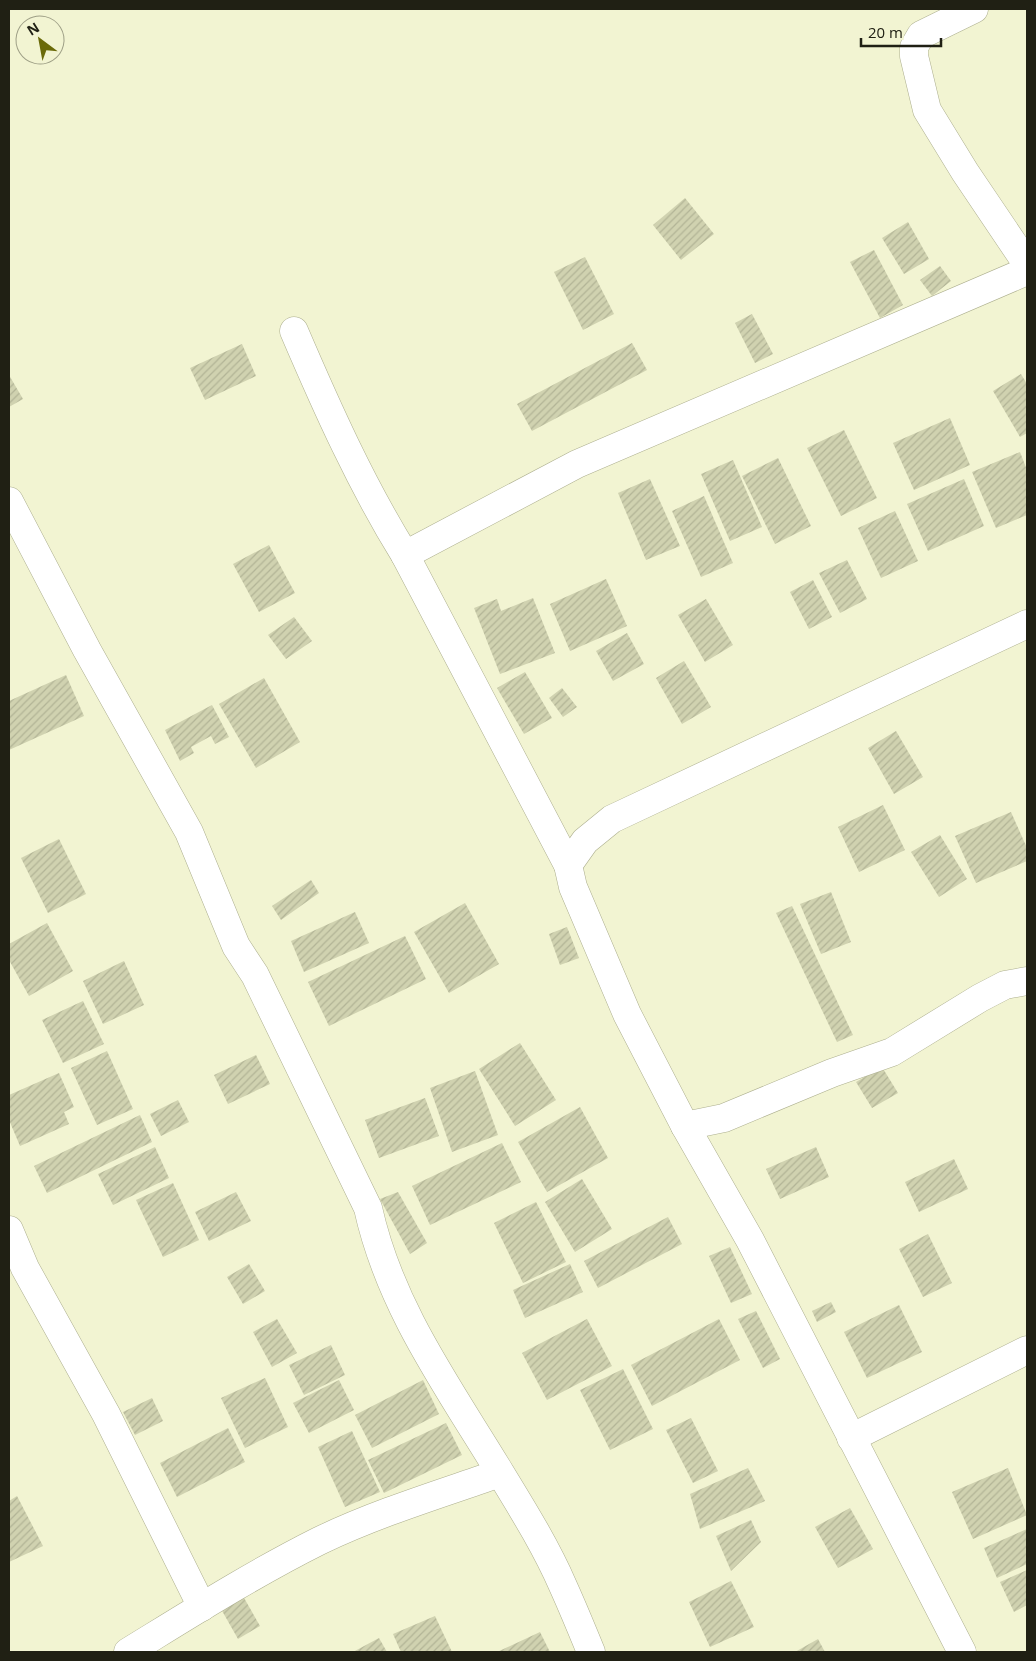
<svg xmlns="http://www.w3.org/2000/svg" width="1036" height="1661" viewBox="0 0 1036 1661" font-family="'Open Sans',sans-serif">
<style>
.building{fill:url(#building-hatch)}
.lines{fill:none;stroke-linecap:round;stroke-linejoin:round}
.minor-casing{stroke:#adaf8f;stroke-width:29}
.minor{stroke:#fff;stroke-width:28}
</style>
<defs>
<pattern id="building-hatch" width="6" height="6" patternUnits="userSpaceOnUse" patternTransform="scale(1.25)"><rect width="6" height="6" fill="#d0d2b0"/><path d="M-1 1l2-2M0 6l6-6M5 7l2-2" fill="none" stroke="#b2b496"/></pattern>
</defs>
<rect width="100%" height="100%" fill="#f2f4d2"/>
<g class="building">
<polygon points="685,198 714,234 681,260 653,225"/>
<polygon points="908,222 929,259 904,274 882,238"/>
<polygon points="874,250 903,305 880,318 850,262"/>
<polygon points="585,257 614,314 583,330 554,272"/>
<polygon points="940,266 951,281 932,296 920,280"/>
<polygon points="752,314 773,354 755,363 735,323"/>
<polygon points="632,343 647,370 532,431 517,404"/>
<polygon points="242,344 256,376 205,400 190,368"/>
<polygon points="1021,374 1027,384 1027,433 1020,437 993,391"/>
<polygon points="9,375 23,399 9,407"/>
<polygon points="950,418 970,465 914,490 893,443"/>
<polygon points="844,430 877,498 841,516 807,448"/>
<polygon points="1020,452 1027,470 1027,515 996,528 972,472"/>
<polygon points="778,458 811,526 775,544 742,476"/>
<polygon points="733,460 762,527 730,541 701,474"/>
<polygon points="650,479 680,546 646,560 618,493"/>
<polygon points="964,479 984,526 928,551 907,504"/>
<polygon points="704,496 733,563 701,577 672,511"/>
<polygon points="895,511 918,561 881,578 858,528"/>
<polygon points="269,545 295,593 259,612 233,564"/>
<polygon points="847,560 867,599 840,613 819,573"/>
<polygon points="606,579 627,626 570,651 550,604"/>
<polygon points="813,580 832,617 809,629 790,592"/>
<polygon points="533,598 555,653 500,674 474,608 497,599 501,611"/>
<polygon points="706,599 733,645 705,662 678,615"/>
<polygon points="294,617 312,641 286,659 268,635"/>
<polygon points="627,633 644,664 613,681 596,651"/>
<polygon points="684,661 711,707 682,724 656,678"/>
<polygon points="525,672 552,718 524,734 497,688"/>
<polygon points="66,675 84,716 9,750 9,701"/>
<polygon points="264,678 300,742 256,768 219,704"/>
<polygon points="562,688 577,707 563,717 549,698"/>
<polygon points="212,705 229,737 215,744 211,736 191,747 194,753 180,761 165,730"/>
<polygon points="896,731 923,777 894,794 868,748"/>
<polygon points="883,805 905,850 859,872 838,827"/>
<polygon points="1011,812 1027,848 1027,861 976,883 955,836"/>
<polygon points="940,835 967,879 939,897 911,852"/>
<polygon points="59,839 86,894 48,913 21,858"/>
<polygon points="311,880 319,893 281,920 272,906"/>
<polygon points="831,892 851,942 821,954 800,904"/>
<polygon points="465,903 499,964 449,993 414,932"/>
<polygon points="792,906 853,1035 837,1042 776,913"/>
<polygon points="355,912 369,943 304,972 291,941"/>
<polygon points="47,923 73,971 29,996 9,960 9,944"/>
<polygon points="567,927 579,958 560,965 549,934"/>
<polygon points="405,936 426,979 329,1026 308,982"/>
<polygon points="124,961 144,1005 103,1024 83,981"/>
<polygon points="83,1001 104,1044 63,1063 42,1020"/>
<polygon points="520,1043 556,1100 515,1126 479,1069"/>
<polygon points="107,1051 133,1109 97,1125 71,1068"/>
<polygon points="256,1055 270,1084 228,1104 214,1075"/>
<polygon points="882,1067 898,1093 872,1108 856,1082"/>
<polygon points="475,1071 498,1135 452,1152 430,1088"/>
<polygon points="59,1073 74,1107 64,1112 69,1124 20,1146 9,1120 9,1095"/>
<polygon points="425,1098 439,1136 379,1158 365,1120"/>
<polygon points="178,1100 189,1122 161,1136 150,1114"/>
<polygon points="580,1107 608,1158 547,1192 518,1142"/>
<polygon points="140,1115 152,1142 47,1193 34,1166"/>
<polygon points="502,1143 521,1182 430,1225 412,1186"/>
<polygon points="155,1147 169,1178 113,1205 98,1174"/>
<polygon points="816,1147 829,1177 780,1199 766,1169"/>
<polygon points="954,1159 968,1189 919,1212 905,1182"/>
<polygon points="582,1179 612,1229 575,1252 545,1202"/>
<polygon points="173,1183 199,1240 163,1257 136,1200"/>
<polygon points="236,1192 251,1221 209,1241 195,1212"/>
<polygon points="398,1192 427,1243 410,1254 380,1199"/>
<polygon points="536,1202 566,1262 523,1283 494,1223"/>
<polygon points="668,1217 682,1244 598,1288 584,1261"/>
<polygon points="928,1234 952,1283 923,1297 899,1249"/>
<polygon points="730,1247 752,1294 731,1303 709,1256"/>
<polygon points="249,1264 265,1291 243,1304 227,1277"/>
<polygon points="570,1264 583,1292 525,1318 513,1290"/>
<polygon points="831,1302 836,1312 817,1322 812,1311"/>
<polygon points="899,1305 922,1352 867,1378 844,1332"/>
<polygon points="756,1311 780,1359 763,1368 738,1319"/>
<polygon points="277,1319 297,1353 272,1367 253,1332"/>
<polygon points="587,1319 612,1366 547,1400 522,1353"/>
<polygon points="719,1319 740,1360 652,1406 631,1365"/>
<polygon points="331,1345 345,1375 304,1395 289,1365"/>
<polygon points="623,1369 653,1429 610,1450 580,1390"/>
<polygon points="265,1378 288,1427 245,1448 221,1398"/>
<polygon points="339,1380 354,1410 309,1433 293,1403"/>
<polygon points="423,1380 439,1414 372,1448 355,1415"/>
<polygon points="152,1398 163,1421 135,1435 123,1412"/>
<polygon points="691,1418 718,1471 693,1483 666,1430"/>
<polygon points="446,1423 462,1455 384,1493 368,1460"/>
<polygon points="228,1428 245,1462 177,1497 160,1463"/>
<polygon points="352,1431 380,1492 345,1507 318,1447"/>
<polygon points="748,1468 765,1501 700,1529 690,1494"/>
<polygon points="1008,1468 1027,1515 973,1539 952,1492"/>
<polygon points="17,1496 43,1546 9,1562 9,1501"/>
<polygon points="850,1508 873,1549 838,1568 815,1527"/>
<polygon points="751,1520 761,1542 731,1571 716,1536"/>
<polygon points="1027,1529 1027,1564 997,1578 984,1548"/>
<polygon points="1027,1570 1027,1605 1014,1612 1000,1582"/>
<polygon points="731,1581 754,1627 710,1647 689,1602"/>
<polygon points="243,1596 260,1626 238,1639 221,1609"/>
<polygon points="435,1616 452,1652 401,1652 393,1634"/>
<polygon points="540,1632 550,1652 497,1652"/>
<polygon points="379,1638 387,1652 353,1652"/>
<polygon points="818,1639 825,1652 795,1652"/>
</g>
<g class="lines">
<defs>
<g id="minor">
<polyline points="974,9 921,35 914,47 914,56 927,110 965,172 1027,264"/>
<path d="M294 331C327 408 361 484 405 555L568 865 573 887 627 1014 685 1126 750 1240 962 1652"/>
<path d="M9 501 87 650 189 832 236 946 255 975 368 1208C390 1308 449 1388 501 1474 523 1510 546 1547 563 1586 573 1608 582 1630 591 1652"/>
<polyline points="405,555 577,464 1027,271"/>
<polyline points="568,865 585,841 612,819 1027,624"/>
<polyline points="685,1126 724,1118 832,1073 892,1052 980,998 1005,985 1027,981"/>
<polyline points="9,1230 25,1268 106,1414 202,1607"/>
<polyline points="851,1438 1027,1350"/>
<path d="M128 1652C190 1614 253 1574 319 1541 377 1513 440 1494 500 1473"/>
</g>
</defs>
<use href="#minor" class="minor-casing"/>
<use href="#minor" class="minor"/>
</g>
<rect width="1036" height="1661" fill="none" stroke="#202014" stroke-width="20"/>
<g transform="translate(40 40) rotate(328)"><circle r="24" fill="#f2f4d2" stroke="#9e9f86"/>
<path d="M0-4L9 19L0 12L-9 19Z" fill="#6a6a09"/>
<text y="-8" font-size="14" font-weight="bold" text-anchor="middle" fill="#202014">N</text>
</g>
<path d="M861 38v8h80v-8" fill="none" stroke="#202014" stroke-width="2.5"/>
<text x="868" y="38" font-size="15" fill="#202014" stroke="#f2f4d2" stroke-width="4" paint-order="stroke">20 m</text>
</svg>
